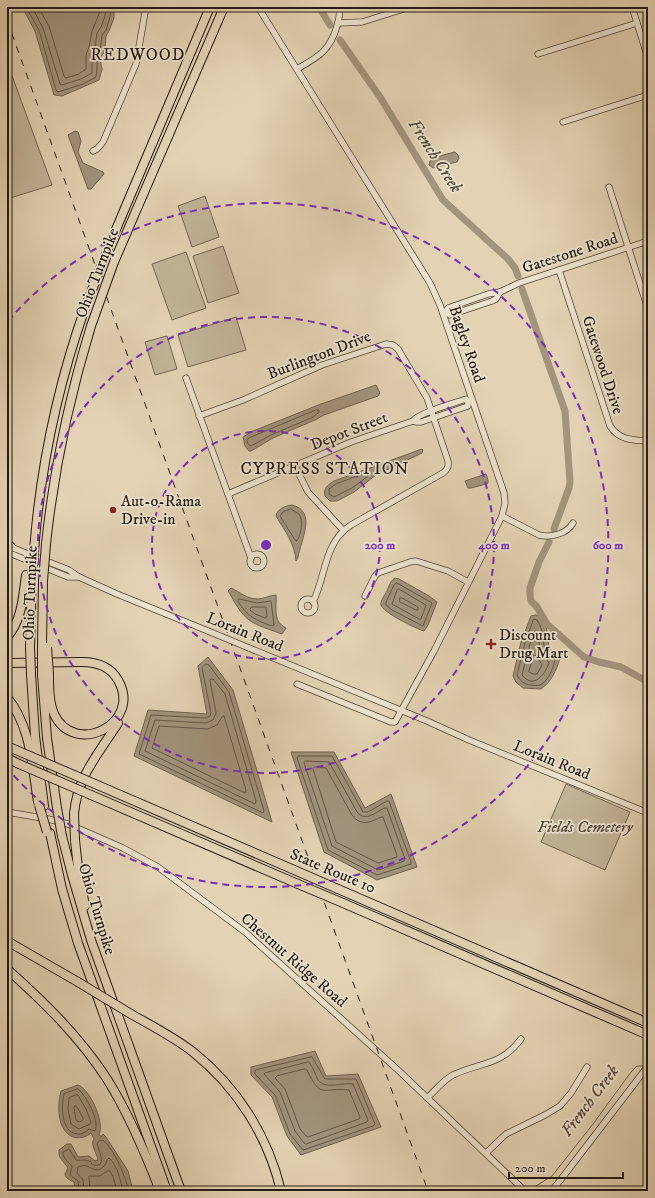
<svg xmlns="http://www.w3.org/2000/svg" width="655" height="1198" viewBox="0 0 655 1198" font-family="'IM FELL DW Pica',serif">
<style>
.green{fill:#c2b498;stroke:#726755}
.water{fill:#a2947d;stroke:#6f6352}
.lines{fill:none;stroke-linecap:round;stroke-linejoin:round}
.shore{stroke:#625748;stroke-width:1}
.stream{stroke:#6f6352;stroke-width:1}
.river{stroke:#a2947d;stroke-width:7}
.minor-casing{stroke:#53483a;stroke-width:7}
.highway-casing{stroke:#231a12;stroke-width:10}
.minor{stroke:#ede2ce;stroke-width:5.5}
.highway{stroke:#e3d3b4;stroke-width:8}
.rail{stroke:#231a12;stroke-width:1;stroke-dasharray:7 7;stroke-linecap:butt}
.minor-bridge-casing{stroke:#53483a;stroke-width:7;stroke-linecap:butt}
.highway-bridge-casing{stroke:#231a12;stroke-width:10;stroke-linecap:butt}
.minor-bridge{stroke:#ede2ce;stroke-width:5.5}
.highway-bridge{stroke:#e3d3b4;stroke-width:8}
.ring{fill:none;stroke:#7b2cbf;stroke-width:2;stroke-dasharray:7 5}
.poi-dot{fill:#8f2418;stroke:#ede2ce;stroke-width:1.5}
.labels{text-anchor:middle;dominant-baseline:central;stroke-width:3.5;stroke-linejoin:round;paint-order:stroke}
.street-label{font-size:16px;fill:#231a12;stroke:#ede2ce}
.poi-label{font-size:16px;fill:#231a12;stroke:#ede2ce;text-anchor:start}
.park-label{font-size:16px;font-style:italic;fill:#53483a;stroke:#ede2ce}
.neighbourhood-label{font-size:17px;letter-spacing:1px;fill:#231a12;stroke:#ede2ce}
.water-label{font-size:17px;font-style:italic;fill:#564b3d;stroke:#ede2ce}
.centre{fill:#7b2cbf;stroke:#ede2ce;stroke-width:2}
.ring-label{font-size:12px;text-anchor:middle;font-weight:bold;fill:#7b2cbf;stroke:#ede2ce;stroke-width:3.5;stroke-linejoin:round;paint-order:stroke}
</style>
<rect width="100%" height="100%" fill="#e3d3b4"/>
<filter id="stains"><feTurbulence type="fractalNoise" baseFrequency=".005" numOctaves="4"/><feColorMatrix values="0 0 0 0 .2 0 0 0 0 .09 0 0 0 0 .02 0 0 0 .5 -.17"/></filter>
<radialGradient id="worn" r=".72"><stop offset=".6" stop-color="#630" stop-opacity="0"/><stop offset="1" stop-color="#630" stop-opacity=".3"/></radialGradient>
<g class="green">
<polygon points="7,62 52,185 7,199"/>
<polygon points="205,196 219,237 192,247 178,206"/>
<polygon points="223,246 239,293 208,303 193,256"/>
<polygon points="186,252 206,308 172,320 152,264"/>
<polygon points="236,317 246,350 188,367 178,335"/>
<polygon points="167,336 177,369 155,375 145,342"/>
<polygon points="566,784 630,812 605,870 541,842"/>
</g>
<g class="water">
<polygon points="22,7 114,7 114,18 109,31 106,36 105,51 100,58 102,69 99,80 62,96 54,95 35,31"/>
<polygon points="75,131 78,132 81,141 78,152 83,163 103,172 104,174 91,189 88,189 68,135"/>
<polygon points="455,152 458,155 459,158 457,162 433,168 429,165 430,161 443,155"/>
<polygon points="376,385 380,393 378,396 324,415 315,420 273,438 251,451 249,451 245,446 243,437 253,431 321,404"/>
<path d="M422 449 423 450 422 453 376 475 354 492 337 501H330L325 496C323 488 328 485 334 481Z"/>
<polygon points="486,474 488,480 488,483 486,484 471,488 468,488 465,481"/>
<path d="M292 505C317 511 301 540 298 557L296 561C295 544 285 531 276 516 277 509 285 506 292 505Z"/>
<path d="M395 578 399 579 429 596 437 602 428 625 424 631C417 629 382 612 381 605 380 601 385 595 387 591 389 586 390 581 395 578Z"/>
<path d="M231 588C240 592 246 599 258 599 264 599 270 595 276 595 277 608 272 621 286 628L282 634C252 623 246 624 230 594L228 591Z"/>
<path d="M536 615 540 616C542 620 545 623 546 627 551 643 543 647 560 658 556 671 552 681 541 689L523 688 516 682 513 676 521 642 531 616Z"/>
<polygon points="208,657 233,690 272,822 134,756 148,710 207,714 198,666"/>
<polygon points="291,752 334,752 365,808 391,794 417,867 377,880 324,852"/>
<polygon points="315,1051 326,1076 358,1074 381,1127 301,1155 287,1136 272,1097 251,1075 251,1067"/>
<path d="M78 1085C90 1089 105 1123 99 1134L101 1137 103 1134 106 1137 128 1171 133 1191H75L74 1182C70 1180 66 1179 65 1174L68 1168C64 1161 58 1159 59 1150L67 1144H71L78 1157 89 1156 95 1161 98 1160C97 1153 90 1145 94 1139L91 1133C86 1137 80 1139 73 1137 57 1130 57 1106 61 1091Z"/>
</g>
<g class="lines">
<g class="shore">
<polyline points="26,7 39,30 56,90 58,92 83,84 96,77 97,69 97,57 100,50 102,35 106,30 110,17 111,7"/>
<polyline points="32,7 43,28 60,84 62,85 81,79 92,73 92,56 95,49 97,33 101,27 105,16 106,7"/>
<polyline points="38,7 49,26 64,76 66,78 79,74 86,69 86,55 89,47 92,31 99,14 100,7"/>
<polygon points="316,410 319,410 319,412 313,417 271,435 251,446 248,444 247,440 249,438"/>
<polygon points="366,473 368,475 367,477 352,488 334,497 329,494 329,489 336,484"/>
<path d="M291 509 299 514C304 521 301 534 297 541L295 540 280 516 283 512Z"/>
<polygon points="397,583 432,603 423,626 392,610 386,605 386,602 394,585"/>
<polygon points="399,589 426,605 421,619 419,619 392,604 397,590"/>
<polygon points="400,598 402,598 418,607 418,610 416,610 400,602"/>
<path d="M239 599 257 603 271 601 274 625 272 626C257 621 246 616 238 601Z"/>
<polygon points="252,607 266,607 267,617 265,618 255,614 250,610"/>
<path d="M534 619 537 620C545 633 541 637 545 648 547 654 552 656 555 660 553 668 548 682 540 685 537 686 532 685 530 685 524 684 520 681 517 675L525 643Z"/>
<path d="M535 631 538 633 540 650 549 663C545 674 534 690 522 675L530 644Z"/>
<polygon points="534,655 537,656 542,665 537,674 533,674 529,672"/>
<polygon points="206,664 209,665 229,692 264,811 263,813 139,754 151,715 206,718 210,716 211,713 202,668"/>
<polygon points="211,679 213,679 225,694 256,801 255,804 145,751 155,720 206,723 213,720 216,713 210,681"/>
<polygon points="224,716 246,790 245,793 152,748 159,726 208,729 217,725 222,717"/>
<polygon points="299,756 332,756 363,812 368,812 387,801 389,801 411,862 411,864 377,875 328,850 297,758"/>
<path d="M306 761 329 762 357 812C365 822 375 813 384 808H387L405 859 404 861 378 870 332 846 304 763Z"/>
<path d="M315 767 326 768 352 815C361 827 371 822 381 817H383L397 855V857L378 863 336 842 313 769Z"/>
<polygon points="312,1057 325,1079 356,1079 375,1124 373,1126 303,1150 290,1134 275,1095 255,1074 255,1071 256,1070"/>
<path d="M309 1062C313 1067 315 1074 318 1080 325 1090 343 1082 353 1084L368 1120 367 1122 306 1144 304 1143 295 1131 280 1092 264 1074 265 1073Z"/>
<path d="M305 1069 307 1070C321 1100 322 1087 349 1090L360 1117 359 1119 308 1137 306 1136 300 1129 285 1089 275 1078 277 1076Z"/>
<path d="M78 1089C86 1095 100 1121 95 1131L89 1129C86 1131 82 1135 77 1134 61 1132 61 1106 64 1094Z"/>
<polygon points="76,1095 78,1095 86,1109 91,1122 90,1124 79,1129 71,1124 68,1109 69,1098"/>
<polygon points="75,1106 77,1107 83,1118 83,1120 79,1122 76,1120 74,1108"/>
<path d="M79 1191 78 1181 70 1175 72 1167C69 1161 63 1160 63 1152L69 1149 76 1160C80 1161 85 1159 89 1161 95 1163 88 1164 94 1165 108 1168 98 1148 97 1144L99 1141 103 1140C116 1152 124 1174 129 1191"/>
<path d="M84 1191 83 1180 77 1173 78 1167C80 1166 84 1165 87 1166 93 1169 98 1173 104 1166 107 1163 106 1160 109 1158 118 1166 120 1180 123 1191"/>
<polyline points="90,1191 89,1176 100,1176 109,1170 113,1176 117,1191"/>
</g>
<polyline class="stream" points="528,1191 552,1176 593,1124 631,1072 637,1066 644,1066"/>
<g class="river">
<polyline points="319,7 330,25"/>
<polyline points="340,40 380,97 443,200 508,259 515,268 518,276"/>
<polyline points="522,289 565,411 570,482 569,488 554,529"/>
<polyline points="549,542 539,562 530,588 530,594 531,601 537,607 547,624 584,657 599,662 621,667 648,682"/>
</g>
<defs>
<g id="minor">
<polyline points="258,7 430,283 440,305 504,493 505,503 502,516 434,651 395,722 391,722 297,684"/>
<polyline points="632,7 648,58"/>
<polyline points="338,23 362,22 410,7"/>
<polyline points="538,54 637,23"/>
<path d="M297 69C318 57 330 51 337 26 339 20 340 13 339 7"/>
<polyline points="563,122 648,95"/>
<polyline points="93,151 97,149 103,142 136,64 146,7"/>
<polyline points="609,187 648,309"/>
<path d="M559 270 610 426C619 440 632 440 648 441"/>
<polyline points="446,312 450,315 492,301 496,299 500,292"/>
<polyline points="443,313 446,312 448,308 488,294 500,292 519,283 648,241"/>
<polyline points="186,378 251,558"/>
<path d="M468 402 466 399C455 403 418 413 413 421L417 422H421L468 406V402L472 401"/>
<path d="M199 416 243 400 322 365 386 344 393 345 398 349 427 398 448 461C449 466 447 470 443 473L351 525C324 542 326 576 313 602"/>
<polyline points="295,466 308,492 343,530"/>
<polyline points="228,494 351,442 413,421"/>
<path d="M502 516 539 535C550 538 567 534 573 523"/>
<polyline points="8,546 69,570 79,577 117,594 208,631"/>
<polyline points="7,552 68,577 79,577"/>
<circle cx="257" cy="561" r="7"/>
<polyline points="365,596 375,576 378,573 410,562 416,561 448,571 468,582"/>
<circle cx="308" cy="606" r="7"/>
<polyline points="249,648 427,721 469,740 648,813"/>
<polyline points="7,812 48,819 68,824 123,848 158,867 245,932 398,1070 525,1191"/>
<path d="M427 1098C436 1090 442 1081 453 1075 480 1062 501 1066 521 1039"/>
<polyline points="486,1153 506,1134 545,1115 560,1106 571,1093 587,1067"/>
<polyline points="552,1191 648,1066"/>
</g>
<g id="highway">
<polyline points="109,246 210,7"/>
<polyline points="114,262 224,7"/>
<path d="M35 539C42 460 59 382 85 308"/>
<polyline points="7,544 11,547"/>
<path d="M46 544C54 469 69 398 91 326"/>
<path d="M7 637C22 621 23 596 26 575"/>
<polyline points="30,647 32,577"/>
<polyline points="42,647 43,581"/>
<path d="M7 663 82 662C97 662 110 666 118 680 143 723 75 758 54 714 49 702 49 687 49 674"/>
<polyline points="31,674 35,736 44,806"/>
<polyline points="42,675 47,738 57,808"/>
<path d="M7 697C31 727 32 765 38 802"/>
<polyline points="7,746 16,750"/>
<polyline points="7,758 19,764"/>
<polyline points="95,784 292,869"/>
<polyline points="91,795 298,884"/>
<path d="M74 814C77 777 99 753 118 723"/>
<polyline points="50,833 62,889 78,943 167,1191"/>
<polyline points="62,836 72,875 91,940 181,1191"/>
<polyline points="75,840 78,868 85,906"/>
<polyline points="338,889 648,1023"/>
<polyline points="343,903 648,1035"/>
<polyline points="7,941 78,982"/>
<path d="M7 969C44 1002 79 1036 107 1079 129 1114 145 1152 160 1191"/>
<path d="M131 1014C152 1026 174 1037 193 1052 237 1087 268 1136 281 1191"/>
</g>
</defs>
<use href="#minor" class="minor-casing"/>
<use href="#highway" class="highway-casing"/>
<use href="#minor" class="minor"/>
<use href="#highway" class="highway"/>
<polyline class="rail" points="7,20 428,1191"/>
<defs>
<polyline id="minor-bridge" points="208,631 249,648"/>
<g id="highway-bridge">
<polyline points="85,308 109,246"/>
<polyline points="91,326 114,262"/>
<polyline points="32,577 35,539"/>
<polyline points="43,581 46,544"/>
<polyline points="30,647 31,674"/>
<polyline points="42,647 42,675"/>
<polyline points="47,647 49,674"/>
<polyline points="16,750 95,784"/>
<polyline points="19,764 91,795"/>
<polyline points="39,805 47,832"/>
<polyline points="57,808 62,836"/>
<polyline points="74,814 75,840"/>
<polyline points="292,869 338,889"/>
<polyline points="298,884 343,903"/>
<polyline points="78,982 131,1014"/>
</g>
</defs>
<use href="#minor-bridge" class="minor-bridge-casing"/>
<use href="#highway-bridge" class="highway-bridge-casing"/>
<use href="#minor-bridge" class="minor-bridge"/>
<use href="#highway-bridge" class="highway-bridge"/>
</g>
<g class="ring">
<circle cx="266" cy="545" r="114"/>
<circle cx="266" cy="545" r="228"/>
<path d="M8 321A342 342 0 1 1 8 769"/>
</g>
<g class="poi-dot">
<circle cx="113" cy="510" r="4"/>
<path d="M489 638h4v4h4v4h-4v4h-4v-4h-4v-4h4z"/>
</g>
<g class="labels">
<g class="street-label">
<text transform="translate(570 253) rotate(-18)">Gatestone Road</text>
<text transform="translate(97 273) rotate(-69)">Ohio Turnpike</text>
<text transform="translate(467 344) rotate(71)">Bagley Road</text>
<text transform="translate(319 355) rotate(-21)">Burlington Drive</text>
<text transform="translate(603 365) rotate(72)">Gatewood Drive</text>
<text transform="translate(349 431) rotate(-21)">Depot Street</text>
<text transform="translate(30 593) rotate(-88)">Ohio Turnpike</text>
<text transform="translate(245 632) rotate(22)">Lorain Road</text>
<text transform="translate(552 760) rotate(22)">Lorain Road</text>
<text transform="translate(333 871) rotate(23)">State Route 10</text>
<text transform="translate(97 909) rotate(73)">Ohio Turnpike</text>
<text transform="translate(294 960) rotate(41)">Chestnut Ridge Road</text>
</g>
<g class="poi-label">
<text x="121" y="501">Aut-o-Rama<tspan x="121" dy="18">Drive-in</tspan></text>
<text x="499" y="635">Discount<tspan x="499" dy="18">Drug Mart</tspan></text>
</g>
<g class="park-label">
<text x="585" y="827">Fields Cemetery</text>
</g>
<g class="neighbourhood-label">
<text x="138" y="55">REDWOOD</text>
<text x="325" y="469">CYPRESS STATION</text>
</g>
<g class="water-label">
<text transform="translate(435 156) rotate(57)">French Creek</text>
<text transform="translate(590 1101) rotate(-53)">French Creek</text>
</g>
</g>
<circle cx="266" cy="545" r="6" class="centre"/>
<g class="ring-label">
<text x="380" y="549">200 m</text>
<text x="494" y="549">400 m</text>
<text x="608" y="549">600 m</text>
</g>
<rect width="655" height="1198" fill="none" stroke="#e3d3b4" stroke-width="24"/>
<rect x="8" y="8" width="639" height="1182" fill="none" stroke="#231a12" stroke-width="2"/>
<rect x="12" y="12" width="631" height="1174" fill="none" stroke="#231a12"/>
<path d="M509 1172v6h114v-6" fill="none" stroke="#231a12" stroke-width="2"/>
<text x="515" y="1172" font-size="12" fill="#231a12" stroke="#ede2ce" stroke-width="3" paint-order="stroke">200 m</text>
<rect width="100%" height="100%" filter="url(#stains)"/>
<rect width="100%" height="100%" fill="url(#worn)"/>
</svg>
